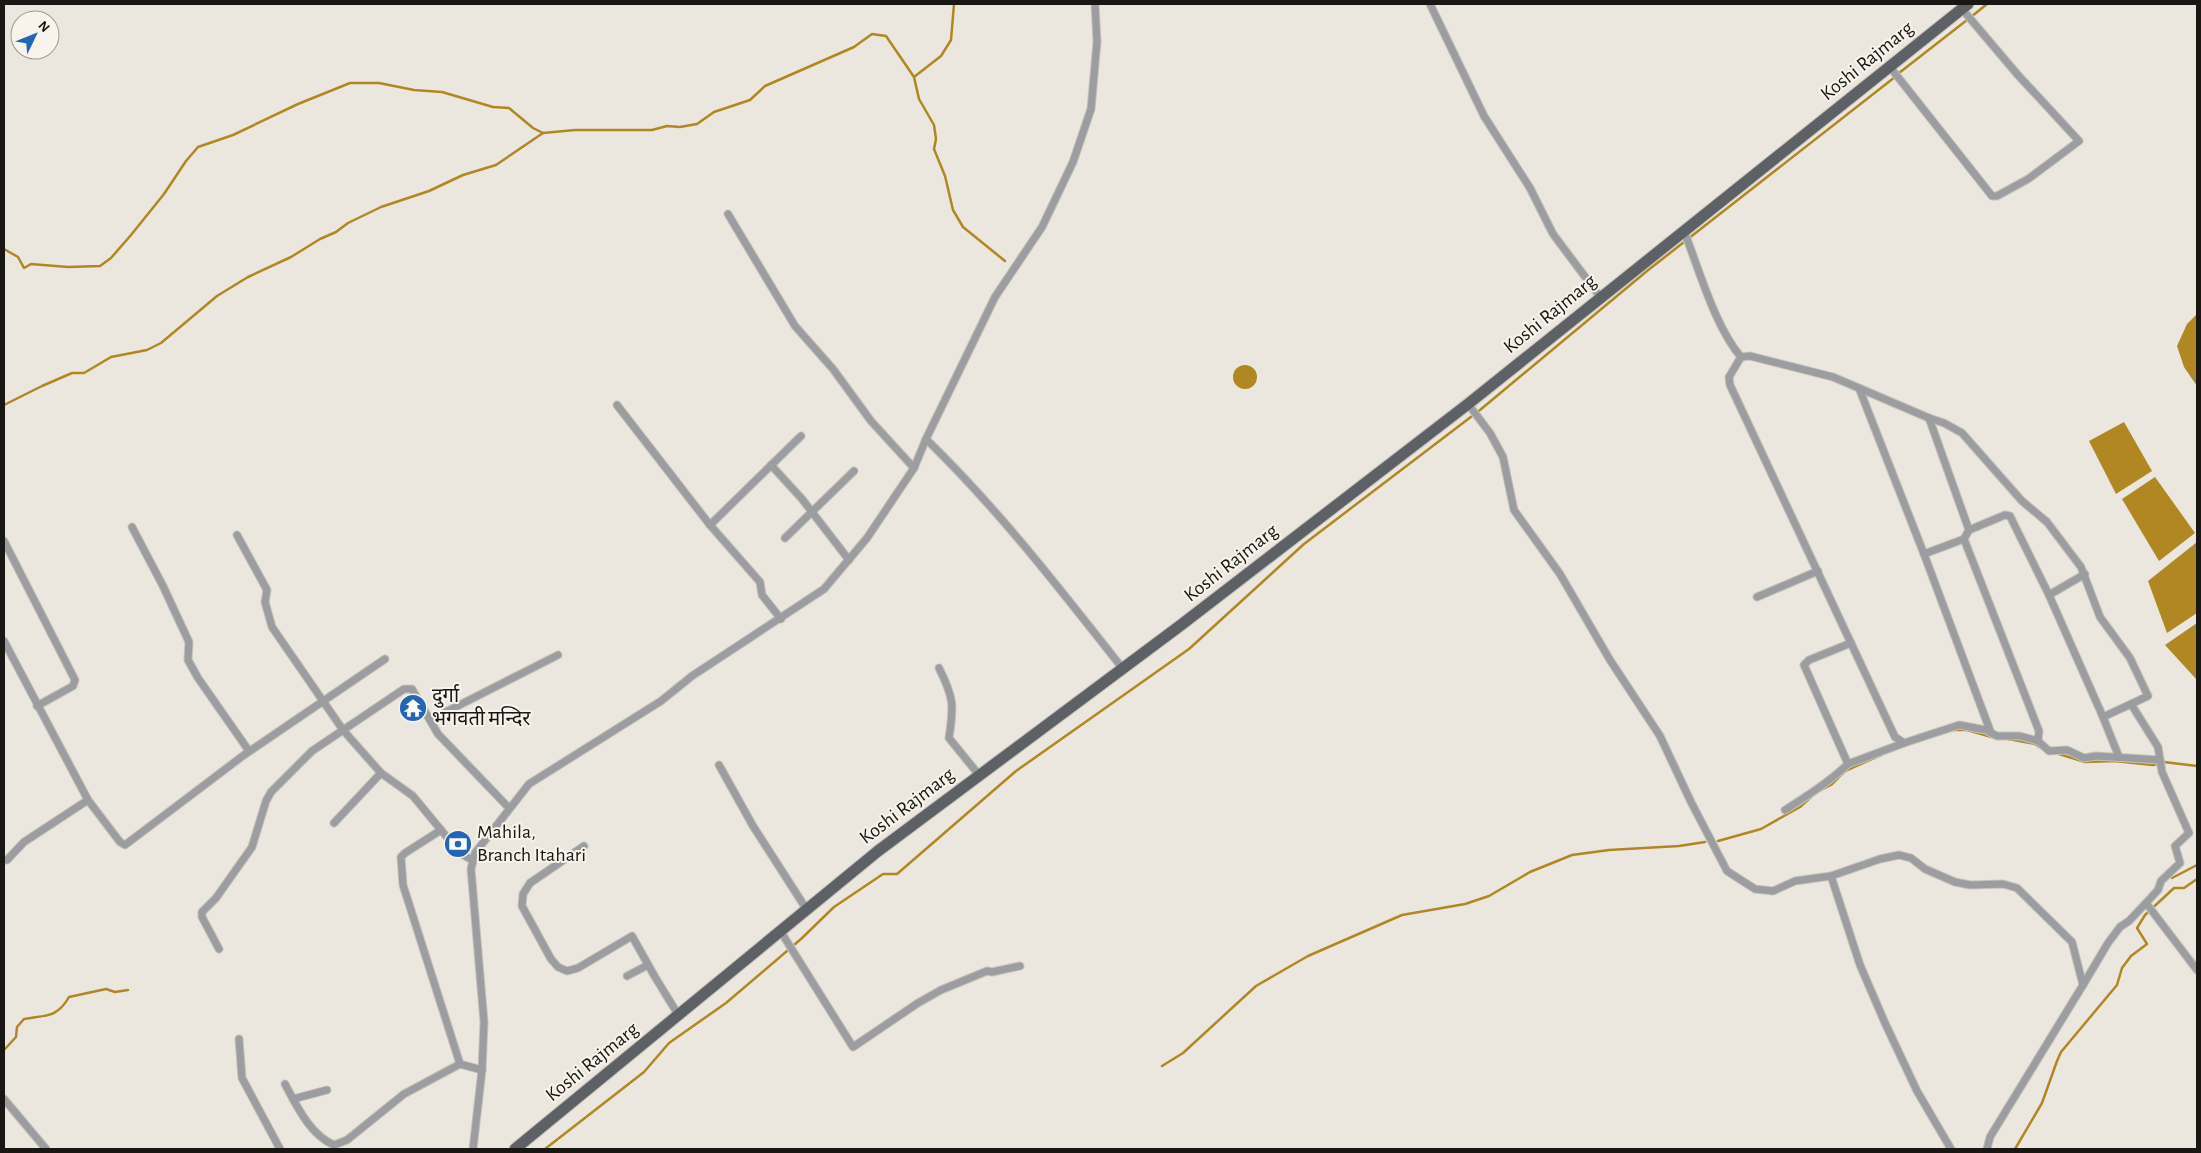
<svg xmlns="http://www.w3.org/2000/svg" width="2201" height="1153" viewBox="0 0 2201 1153" font-family="'Alegreya Sans','Noto Sans Devanagari',sans-serif">
<style>
.water{fill:#b08722}
.lines{fill:none;stroke-linecap:round;stroke-linejoin:round}
.stream{stroke:#b08722;stroke-width:2.5}
.minor-casing{stroke:#c5c2ba;stroke-width:9}
.primary-casing{stroke:#c5c2ba;stroke-width:13}
.minor{stroke:#9b9da0;stroke-width:7}
.primary{stroke:#5d6166;stroke-width:11}
.labels{text-anchor:middle;dominant-baseline:central;stroke-width:4;stroke-linejoin:round;paint-order:stroke}
.street-label{font-size:20px;fill:#181714;stroke:#f8f4ec}
.poi-label{font-size:20px;fill:#181714;stroke:#f8f4ec;text-anchor:start}
</style>
<rect width="100%" height="100%" fill="#ebe7df"/>
<g class="water">
<polygon points="2197,314 2197,386 2184,367 2177,346 2187,324"/>
<circle cx="1245" cy="377" r="12"/>
<polygon points="2124,422 2152,471 2116,494 2089,441"/>
<polygon points="2155,477 2195,533 2159,561 2122,499"/>
<polygon points="2197,542 2197,613 2167,633 2148,581"/>
<polygon points="2197,623 2197,680 2165,645"/>
</g>
<g class="lines">
<g class="stream">
<polyline points="1971,17 1987,4"/>
<polyline points="1899,73 1967,20"/>
<polyline points="914,77 941,56 951,40 954,4"/>
<polyline points="4,249 18,257 24,268 31,264 68,267 100,266 111,258 131,235 164,194 186,161 198,147 233,135 298,104 350,83 379,83 414,90 442,92 493,107 509,108 533,128 543,133 575,130 652,130 667,126 680,127 697,124 714,112 750,100 765,86 854,47 872,34 886,36 914,77 919,99 934,125 936,139 934,149 945,176 953,210 963,227 1005,261"/>
<polyline points="4,405 42,386 72,373 84,373 111,357 147,350 161,343 217,296 248,277 291,257 320,239 336,232 348,223 381,207 429,191 463,175 496,165 543,133"/>
<polyline points="1952,730 1967,730 1995,738"/>
<polyline points="2008,739 2035,744 2041,748"/>
<polyline points="2059,754 2085,762 2114,761 2153,765 2164,762 2197,766"/>
<polyline points="1821,790 1831,785 1845,771 1881,755"/>
<polyline points="1718,841 1761,829 1800,807 1811,797"/>
<polyline points="2172,878 2197,865"/>
<path d="M4 1050 16 1037 17 1027 24 1019C46 1015 57 1018 69 997L106 989 115 992 128 990"/>
<polyline points="1162,1066 1183,1053 1256,986 1308,956 1402,915 1465,904 1489,896 1530,872 1572,855 1609,850 1679,846 1705,842"/>
<polyline points="545,1149 644,1072 669,1043 726,1003 801,939 834,907 883,874 897,874 1016,771 1189,649 1304,544 1480,410 1647,271 1895,77"/>
<polyline points="2015,1149 2042,1103 2057,1061 2061,1052 2117,985 2122,968 2131,956 2147,944 2137,928 2145,915 2174,888 2184,888 2197,879"/>
</g>
<defs>
<g id="minor">
<polyline points="1430,4 1484,116 1530,188 1553,234 1601,298"/>
<polyline points="1890,67 1992,196 1997,196 2028,179 2079,141 2017,74 1962,9"/>
<polyline points="728,214 795,326 833,369 871,421 914,468"/>
<path d="M1684 231C1699 269 1715 327 1741 357L1750 356 1833 377 1929 418 1944 423 1962 433 2022 501 2047 522 2081 567 2100 617 2130 658 2148 696 2131 704 2158 747 2162 772 2189 833 2175 846 2180 863 2161 881 2158 890 2146 903 2129 921 2120 927 2108 943 2083 985"/>
<polyline points="1741,357 1729,377 1730,385 1895,737 1904,743 1959,725 1986,730 1997,736 2020,736 2038,741 2049,751 2067,750 2084,758 2096,756 2160,760"/>
<polyline points="1859,388 1924,554"/>
<polyline points="1468,404 1490,433 1503,457 1514,510 1560,574 1610,660 1660,736 1691,802 1727,871 1755,889 1773,891 1795,881 1831,876 1880,859 1899,855 1911,858 1925,869 1955,882 1970,885 2003,884 2017,888 2072,942 2083,985 1990,1137 1987,1149"/>
<polyline points="617,405 710,525 760,582 762,595 781,619"/>
<polyline points="1929,418 1969,530 1964,539 2039,731 2038,741"/>
<path d="M926 439C999 510 1060 589 1123 669"/>
<polyline points="771,465 802,499 849,560"/>
<polyline points="710,525 801,436"/>
<polyline points="132,527 163,586 189,642 188,660 198,678 249,751"/>
<polyline points="1969,530 2005,515 2010,516 2049,595 2085,574"/>
<polyline points="237,535 267,590 265,602 272,627 343,730 381,773 413,796 460,853 472,860"/>
<polyline points="785,538 854,471"/>
<polyline points="1964,539 1924,554 1991,733"/>
<polyline points="4,541 75,680 73,686 37,706"/>
<polyline points="2049,595 2103,717 2131,704"/>
<polyline points="1757,597 1818,571"/>
<polyline points="4,641 88,800 120,842 125,845 244,755 385,659"/>
<polyline points="1851,643 1809,660 1804,665 1848,764 1904,743"/>
<path d="M939 668C954 698 954 705 949 738L979 775"/>
<polyline points="2103,717 2119,757"/>
<polyline points="430,720 558,655"/>
<polyline points="719,765 753,826 807,910"/>
<path d="M1785 810C1807 796 1829 782 1848 764"/>
<polyline points="334,823 381,773"/>
<polyline points="441,830 405,853 401,857 403,885 460,1064"/>
<polyline points="584,846 530,883 523,894 522,906 551,959 558,967 567,971 578,968 632,936 655,977 679,1016"/>
<polyline points="7,860 24,842 88,800"/>
<polyline points="1831,876 1860,965 1885,1023 1917,1091 1951,1149"/>
<polyline points="2146,903 2197,970"/>
<polyline points="781,932 853,1047 918,1003 941,990 987,971 992,972 1020,966"/>
<polyline points="219,949 202,917 202,912 216,898 252,847 266,801 271,792 312,751 404,689 412,689 438,734 509,808"/>
<polyline points="627,976 648,965"/>
<polyline points="239,1039 242,1078 280,1149"/>
<path d="M285 1084C297 1106 310 1135 334 1145L347 1140 404 1094 460 1064 482 1070"/>
<polyline points="4,1099 46,1149"/>
<polyline points="293,1099 327,1090"/>
<polyline points="473,1149 482,1070 484,1022 471,869 475,853 529,784 661,701 692,676 824,589 867,538 914,468 926,439 995,297 1042,227 1073,162 1091,109 1097,42 1095,4"/>
</g>
<polyline id="primary" points="515,1149 878,851 1181,625 1468,404 1968,4"/>
</defs>
<use href="#minor" class="minor-casing"/>
<use href="#primary" class="primary-casing"/>
<use href="#minor" class="minor"/>
<use href="#primary" class="primary"/>
</g>
<defs>
<symbol id="temple-disc" viewBox="-11 -11 22 22"><circle r="9.5" fill="#2565b7" stroke="#f8f4ec"/><path d="M0-6L5-2H3V0L6.5 2.5H4V6H1.5V3h-3V6H-4V2.5H-6.5L-3 0V-2H-5Z" fill="#fff"/></symbol>
<symbol id="bank-disc" viewBox="-11 -11 22 22"><circle r="9.5" fill="#2565b7" stroke="#f8f4ec"/><path d="M-6-4H6V4H-6ZM0-2.3a2.3 2.3 0 1 0 0 4.6a2.3 2.3 0 1 0 0-4.6Z" fill="#fff"/></symbol>
</defs>
<g fill-rule="evenodd">
<use href="#temple-disc" x="397" y="692" width="32" height="32"/>
<use href="#bank-disc" x="442" y="828" width="32" height="32"/>
</g>
<g class="labels">
<g class="street-label">
<text transform="translate(1867 61) rotate(-39)">Koshi Rajmarg</text>
<text transform="translate(1550 314) rotate(-39)">Koshi Rajmarg</text>
<text transform="translate(1231 563) rotate(-38)">Koshi Rajmarg</text>
<text transform="translate(907 806) rotate(-37)">Koshi Rajmarg</text>
<text transform="translate(592 1062) rotate(-39)">Koshi Rajmarg</text>
</g>
<g class="poi-label">
<text x="432" y="696">दुर्गा<tspan x="432" dy="23">भगवती मन्दिर</tspan></text>
<text x="477" y="832">Mahila,<tspan x="477" dy="23">Branch Itahari</tspan></text>
</g>
</g>
<rect width="2201" height="1153" fill="none" stroke="#181714" stroke-width="10"/>
<g transform="translate(35 35) rotate(47)"><circle r="24" fill="#f8f4ec" stroke="#9e9c96"/>
<path d="M0-4L9 19L0 12L-9 19Z" fill="#2565b7"/>
<text y="-8" font-size="14" font-weight="bold" text-anchor="middle" fill="#181714">N</text>
</g>
</svg>
